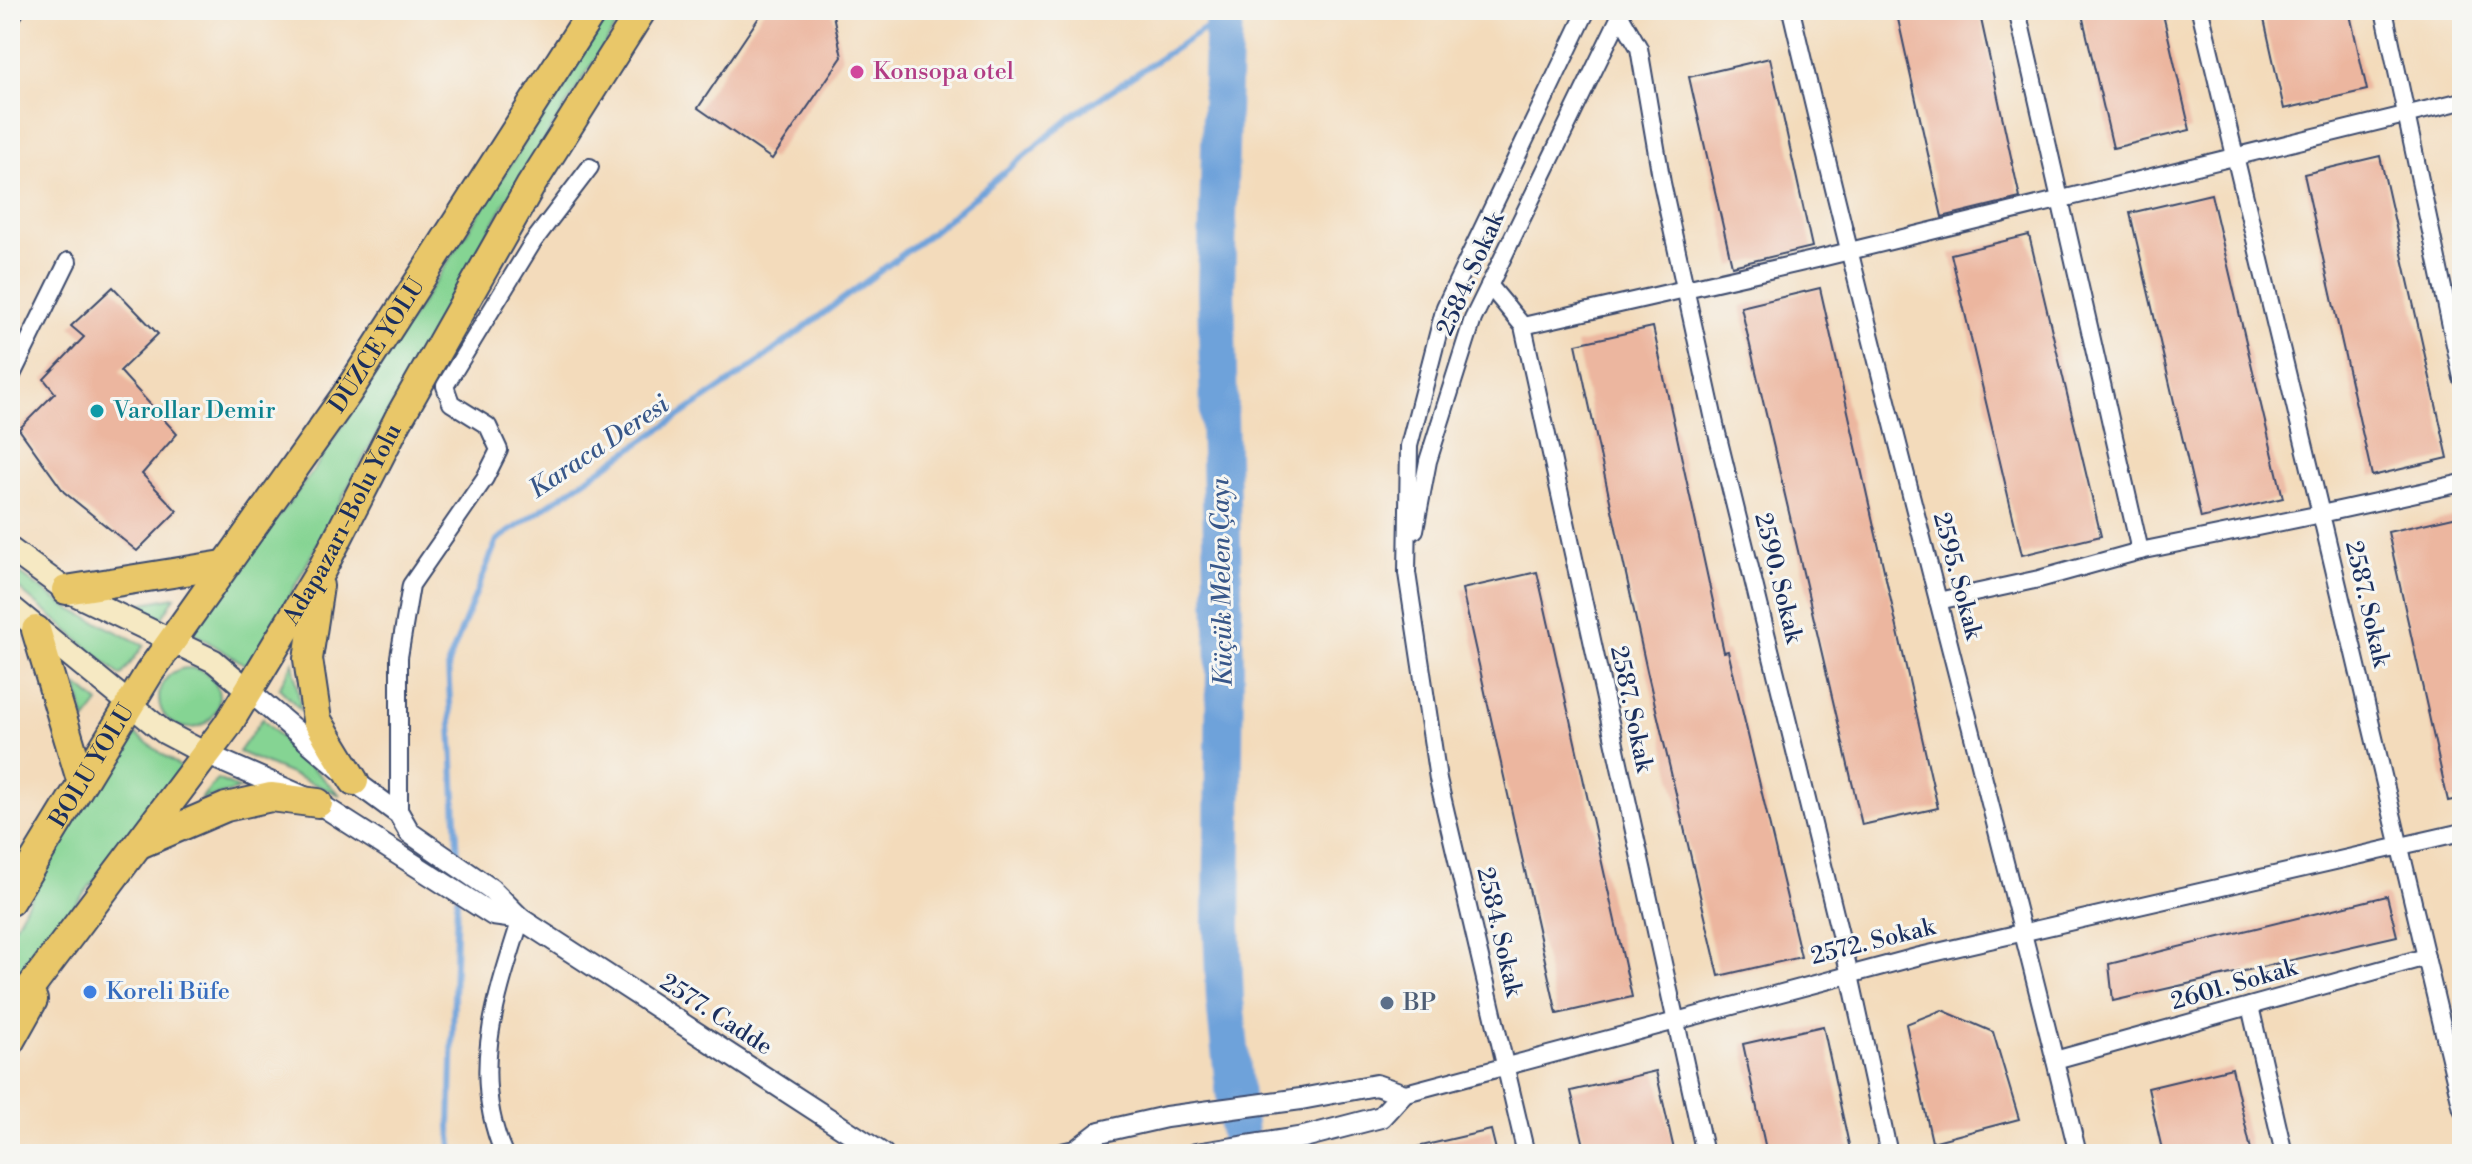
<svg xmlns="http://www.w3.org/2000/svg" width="2472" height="1164" viewBox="0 0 2472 1164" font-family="'Libre Bodoni',serif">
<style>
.green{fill:#85d493;stroke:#508278;stroke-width:2}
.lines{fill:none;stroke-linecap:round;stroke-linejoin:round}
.stream{stroke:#6ea2da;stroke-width:6}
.river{stroke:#6ea2da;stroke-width:38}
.building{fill:#ecb69f}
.minor-casing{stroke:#3b496c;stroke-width:20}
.tertiary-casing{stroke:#3b496c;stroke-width:24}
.secondary-casing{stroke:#3b496c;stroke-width:26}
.trunk-casing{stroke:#3b496c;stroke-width:32}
.minor{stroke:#fff;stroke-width:16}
.tertiary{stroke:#fff;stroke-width:20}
.secondary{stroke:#f6e9c3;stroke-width:22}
.trunk{stroke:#e9c769;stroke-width:28}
.hotel-dot{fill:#d1479c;stroke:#f6f6f2;stroke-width:3}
.culture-dot{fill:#0f9aa8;stroke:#f6f6f2;stroke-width:3}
.shop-dot{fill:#3f7fe0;stroke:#f6f6f2;stroke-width:3}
.service-dot{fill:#5c6f8a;stroke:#f6f6f2;stroke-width:3}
.labels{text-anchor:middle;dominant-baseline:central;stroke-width:6;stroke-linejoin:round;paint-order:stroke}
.hotel-label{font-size:24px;fill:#b23c85;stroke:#f6f6f2;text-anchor:start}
.street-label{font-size:24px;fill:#1b2f5e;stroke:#f6f6f2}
.culture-label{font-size:24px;fill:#0d838f;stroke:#f6f6f2;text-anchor:start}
.shop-label{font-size:24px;fill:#366cbe;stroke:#f6f6f2;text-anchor:start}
.service-label{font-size:24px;fill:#4e5e75;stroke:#f6f6f2;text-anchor:start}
.water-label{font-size:26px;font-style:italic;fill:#385789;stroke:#f6f6f2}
</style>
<rect width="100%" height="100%" fill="#f6f6f2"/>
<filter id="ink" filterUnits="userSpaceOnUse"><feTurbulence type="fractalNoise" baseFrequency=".0125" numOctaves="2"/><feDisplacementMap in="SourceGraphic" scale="16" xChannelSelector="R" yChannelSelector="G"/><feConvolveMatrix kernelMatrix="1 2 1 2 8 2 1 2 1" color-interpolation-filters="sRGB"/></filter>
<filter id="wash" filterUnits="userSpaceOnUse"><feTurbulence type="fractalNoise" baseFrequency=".006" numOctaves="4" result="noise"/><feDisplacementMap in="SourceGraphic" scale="32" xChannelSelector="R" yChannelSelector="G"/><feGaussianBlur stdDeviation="1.8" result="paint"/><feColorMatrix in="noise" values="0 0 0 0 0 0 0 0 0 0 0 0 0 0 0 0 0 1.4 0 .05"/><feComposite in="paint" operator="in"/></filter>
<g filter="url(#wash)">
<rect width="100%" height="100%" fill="#f3dbbb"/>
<g class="green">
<polygon points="610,10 626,10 506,201 444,308 251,668 192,632 316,467"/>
<polygon points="10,566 66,607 144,645 121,676 10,581"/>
<polygon points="175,597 162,618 133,605"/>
<polygon points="293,662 301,710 279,688"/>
<circle cx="189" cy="698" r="30"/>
<polygon points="77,685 99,703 85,721"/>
<polygon points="263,718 264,721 340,795 239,752"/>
<polygon points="125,727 183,769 10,986 10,935"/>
<polygon points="217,779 240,789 200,800"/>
</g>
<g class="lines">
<g class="stream">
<polyline points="458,859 448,664 497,540 753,366 931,233 1071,117 1224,16"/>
<polyline points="453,1154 450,1128 457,898"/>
</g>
<polyline class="river" points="1224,10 1216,287 1225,668 1222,926 1225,1001 1241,1154"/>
</g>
<g id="blocks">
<g class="building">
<polygon points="764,10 832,10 842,57 772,159 698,108"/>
<polygon points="1896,10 1979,10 2020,198 1942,217"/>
<polygon points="2081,10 2162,10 2190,130 2113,148"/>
<polygon points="2262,10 2349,10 2367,90 2284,109"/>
<polygon points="1770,58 1812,247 1732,266 1689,77"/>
<polygon points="2380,156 2448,458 2372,476 2304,174"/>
<polygon points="2211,194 2283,498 2201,518 2130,213"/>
<polygon points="2029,235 2101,536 2022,555 1951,254"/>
<polygon points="113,287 158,334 120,371 177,434 142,474 177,511 137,551 64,492 19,429 55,393 44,379 84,337 71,326"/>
<polygon points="1820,288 1938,808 1862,825 1741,307"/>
<polygon points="1653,327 1724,652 1728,651 1801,957 1719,976 1647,671 1576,344"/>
<polygon points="2462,515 2462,798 2448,801 2388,532"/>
<polygon points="1537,572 1632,997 1557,1014 1462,589"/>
<polygon points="2387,896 2397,936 2113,1001 2109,964"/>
<polygon points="1942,1010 1993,1032 2019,1119 1932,1142 1906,1024"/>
<polygon points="1823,1026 1851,1154 1767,1154 1743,1044"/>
<polygon points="2232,1068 2252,1154 2163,1154 2148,1088"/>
<polygon points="1656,1071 1675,1154 1586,1154 1571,1091"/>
<polygon points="1491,1130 1497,1154 1418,1154 1417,1147"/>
</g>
</g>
</g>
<g filter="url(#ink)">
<use href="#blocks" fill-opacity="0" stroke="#3b496c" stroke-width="2"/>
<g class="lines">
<defs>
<g id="minor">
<path d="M1791 10C1881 393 1985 772 2078 1154"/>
<polyline points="2017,10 2140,551"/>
<polyline points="2384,10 2462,378"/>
<polyline points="1620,15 1639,48 1662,183 1716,429 1850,975 1889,1154"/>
<polyline points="10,19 16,10"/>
<polyline points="1489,285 1523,326 1705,1154"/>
<polyline points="1523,326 1817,259 2462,101"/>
<polyline points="10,379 68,261"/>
<polyline points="2462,483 2321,514 2462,1109"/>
<polyline points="1415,530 1428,461 1473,319 1623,10"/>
<polyline points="1938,601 2039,579 2140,551 2321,514 2200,10"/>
<polyline points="399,814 399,657 411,585 485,478 499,450 488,426 451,403 445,386 533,242 590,167"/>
<polyline points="2250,1006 2284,1154"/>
<polyline points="2055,1060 2426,957"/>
<polyline points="1402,1094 1920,956 2462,832"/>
<path d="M504 1154C469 1073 496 998 521 919"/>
<polyline points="1526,1154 1438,779 1407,573 1409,446 1445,307 1587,10"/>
</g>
<g id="tertiary">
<polyline points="248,690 354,781 399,814 410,833 491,889 521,919 883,1154"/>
<polyline points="206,754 318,803 493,915 521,919"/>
<polyline points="1062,1154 1075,1151 1100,1132 1166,1117 1301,1099 1376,1085 1402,1094 1381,1117 1304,1137 1196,1154"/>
</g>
<g id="secondary">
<polyline points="10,549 66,590 214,661 248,690"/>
<polyline points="10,606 164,732 206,754"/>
</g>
<g id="trunk">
<polyline points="319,586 308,659 317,720 354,781"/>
<polyline points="66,590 223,565"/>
<polyline points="36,630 81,780"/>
<polyline points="142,843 226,807 271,797 318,803"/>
<path id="s1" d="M10 901 149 673 346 395 593 10"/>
<path id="s2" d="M10 1015 227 726 322 569 398 420 531 185 642 10"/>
<polyline points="10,1041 33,1000"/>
</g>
</defs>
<use href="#minor" class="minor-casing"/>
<use href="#tertiary" class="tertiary-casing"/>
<use href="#secondary" class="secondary-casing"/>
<use href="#trunk" class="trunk-casing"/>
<use href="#minor" class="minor"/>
<use href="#tertiary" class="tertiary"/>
<use href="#secondary" class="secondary"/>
<use href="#trunk" class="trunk"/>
</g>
</g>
<circle class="hotel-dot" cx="857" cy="72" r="8"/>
<circle class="culture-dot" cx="97" cy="411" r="8"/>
<circle class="shop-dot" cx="90" cy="992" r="8"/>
<circle class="service-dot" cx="1387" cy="1003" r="8"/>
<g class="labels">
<g class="hotel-label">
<text x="873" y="72">Konsopa otel</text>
</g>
<g class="street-label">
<text transform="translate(1471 274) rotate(-66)">2584. Sokak</text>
<text stroke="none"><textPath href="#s1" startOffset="666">DÜZCE YOLU</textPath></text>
<text stroke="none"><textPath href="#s2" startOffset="594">Adapazarı-Bolu Yolu</textPath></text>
<text transform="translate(1957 576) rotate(75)">2595. Sokak</text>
<text transform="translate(1778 578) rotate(76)">2590. Sokak</text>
<text transform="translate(2367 604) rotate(77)">2587. Sokak</text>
<text transform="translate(1631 709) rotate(78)">2587. Sokak</text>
<text stroke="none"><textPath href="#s1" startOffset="158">BOLU YOLU</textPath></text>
<text transform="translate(1499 932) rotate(77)">2584. Sokak</text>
<text transform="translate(1873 942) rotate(-14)">2572. Sokak</text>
<text transform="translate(2234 985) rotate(-16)">2601. Sokak</text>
<text transform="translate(716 1015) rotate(33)">2577. Cadde</text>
</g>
<g class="culture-label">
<text x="113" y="411">Varollar Demir</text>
</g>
<g class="shop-label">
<text x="106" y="992">Koreli Büfe</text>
</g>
<g class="service-label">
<text x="1403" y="1003">BP</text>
</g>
<g class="water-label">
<text transform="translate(599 447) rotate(-34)">Karaca Deresi</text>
<text transform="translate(1222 582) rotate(-91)">Küçük Melen Çayı</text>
</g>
</g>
<rect width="2472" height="1164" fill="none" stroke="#f6f6f2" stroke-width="40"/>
</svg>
